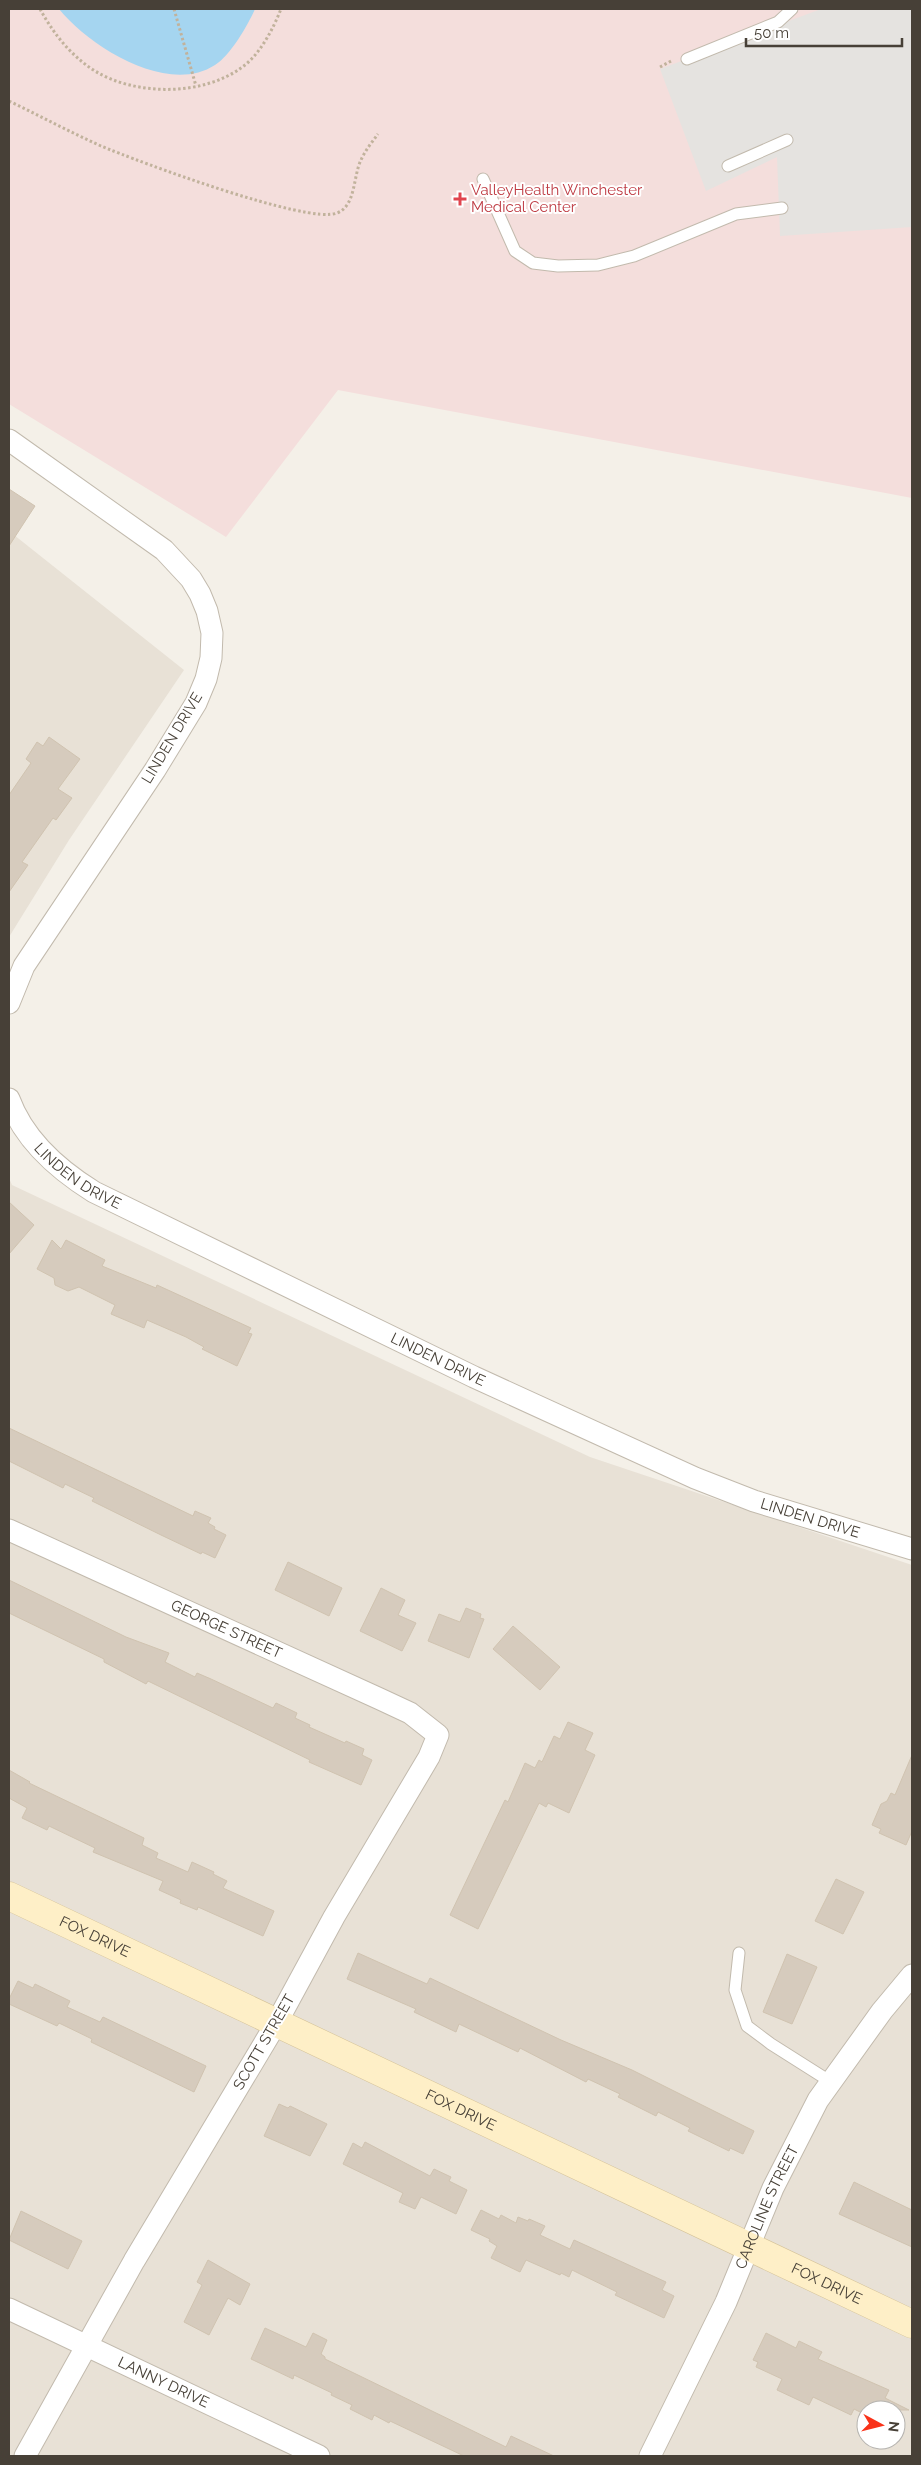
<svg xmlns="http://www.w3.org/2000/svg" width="921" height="2465" viewBox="0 0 921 2465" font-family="Raleway,sans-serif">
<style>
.residential{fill:#e8e1d6;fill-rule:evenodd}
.medical{fill:#f4dedc}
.parking{fill:#e5e3e0}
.water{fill:#a5d5f0}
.building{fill:#d6cbbd;stroke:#d0c3b0}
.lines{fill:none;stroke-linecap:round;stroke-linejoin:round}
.service-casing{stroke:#c2baad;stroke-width:13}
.minor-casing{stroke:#c2baad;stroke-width:23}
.secondary-casing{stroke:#d4c298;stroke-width:29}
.path{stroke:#c1b29c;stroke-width:3;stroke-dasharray:2.5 2.5;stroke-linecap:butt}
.service{stroke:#fff;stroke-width:11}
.minor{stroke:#fff;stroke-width:21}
.secondary{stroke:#feefc7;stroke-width:28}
.health-dot{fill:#e0444e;stroke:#fff;stroke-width:2}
.labels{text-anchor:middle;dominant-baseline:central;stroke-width:4;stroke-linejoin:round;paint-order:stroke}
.health-label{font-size:15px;fill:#be3a42;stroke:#fff;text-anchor:start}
.street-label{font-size:15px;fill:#474037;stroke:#fff}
</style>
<rect width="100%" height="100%" fill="#f4f0e8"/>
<g class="residential">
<polygon points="9,531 184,670 69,840 9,937"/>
<path d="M9 1178 12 1185 590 1457 912 1565V2456H9ZM866 2410H896V2440H866Z"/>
</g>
<polygon class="medical" points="9,9 912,9 912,498 338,390 226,537 9,404"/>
<polygon class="parking" points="821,9 912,9 912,227 780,236 777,157 706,191 660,69"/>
<path class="water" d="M59 9H255C248 25 230 56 215 65 167 96 89 46 59 9Z"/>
<g class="building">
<polygon points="9,489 35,506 9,546"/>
<polygon points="49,737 80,759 58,789 72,798 56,820 53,818 22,862 28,865 9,892 9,795 31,763 26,759 37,742 43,746"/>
<polygon points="9,1202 34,1225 9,1254"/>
<polygon points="52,1240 61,1249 66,1240 105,1260 102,1266 156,1288 157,1285 251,1328 248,1333 252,1334 237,1366 202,1349 204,1347 186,1337 147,1320 144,1328 111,1314 115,1305 79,1287 68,1291 55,1285 54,1278 37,1269"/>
<polygon points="9,1428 193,1516 195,1511 211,1518 208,1523 215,1527 214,1529 226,1535 215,1558 202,1552 201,1554 161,1535 92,1501 94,1498 65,1484 63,1488 9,1461"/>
<polygon points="288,1562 342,1588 329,1616 275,1590"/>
<polygon points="9,1580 126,1637 169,1653 165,1662 195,1677 197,1673 211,1679 273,1708 276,1703 297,1713 295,1718 310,1725 309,1727 345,1743 346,1741 364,1749 362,1755 372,1760 361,1785 309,1762 310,1760 148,1681 146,1684 104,1662 104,1659 9,1613"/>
<polygon points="381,1588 405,1600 398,1615 416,1623 402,1651 360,1631"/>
<polygon points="466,1608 481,1614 480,1618 484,1619 469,1658 428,1641 439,1614 460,1622"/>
<polygon points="513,1626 560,1667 540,1690 493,1649"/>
<polygon points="568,1722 593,1733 585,1750 595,1755 569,1813 548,1803 546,1807 539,1803 478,1929 450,1915 505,1800 508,1802 525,1763 535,1768 539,1760 542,1762 554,1736 560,1739"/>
<polygon points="912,1755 912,1831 906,1845 879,1833 881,1829 872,1825 881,1804 887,1801 891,1793 895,1795"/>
<polygon points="9,1770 30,1782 29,1783 144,1838 142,1845 158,1853 156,1858 188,1872 192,1862 214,1872 213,1874 227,1881 223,1888 274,1911 263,1936 198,1907 197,1910 180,1903 181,1900 159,1890 163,1881 93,1852 95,1848 49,1826 47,1830 22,1818 27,1808 9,1798"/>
<polygon points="836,1879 864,1892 843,1934 815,1921"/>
<polygon points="358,1953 427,1984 430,1978 561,2040 632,2070 754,2131 743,2154 730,2148 729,2151 688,2131 690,2128 658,2112 656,2116 618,2097 620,2094 588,2079 586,2082 520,2048 518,2052 459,2024 456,2032 414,2012 416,2009 347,1979"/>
<polygon points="787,1954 817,1967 792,2024 763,2012"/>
<polygon points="18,1981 33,1988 35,1984 70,2001 67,2007 100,2022 103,2017 206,2066 194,2092 91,2042 92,2039 59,2023 57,2026 9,2004 9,1999"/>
<polygon points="279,2104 288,2108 290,2106 327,2124 310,2156 264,2136"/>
<polygon points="365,2142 430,2176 434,2169 451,2177 449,2181 467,2190 456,2214 421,2197 415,2209 399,2202 403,2193 343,2164 353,2143 362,2148"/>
<polygon points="854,2182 912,2210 912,2247 839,2214"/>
<polygon points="481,2210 499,2219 501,2215 516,2223 518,2217 528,2221 529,2219 545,2226 540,2235 570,2249 574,2240 666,2282 662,2290 674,2296 664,2318 615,2295 617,2292 572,2270 569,2277 561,2273 560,2275 526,2260 520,2272 491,2258 497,2246 489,2241 490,2239 471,2230"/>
<polygon points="21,2211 82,2241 68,2269 9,2240"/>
<polygon points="208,2260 250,2284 240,2305 228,2298 209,2335 184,2322 202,2285 197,2282"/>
<polygon points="265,2328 306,2347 313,2333 327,2340 321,2354 325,2357 325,2359 506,2447 511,2436 554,2456 464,2456 390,2421 389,2423 374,2415 372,2420 350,2409 352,2405 331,2395 332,2393 294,2375 293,2379 251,2359"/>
<polygon points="766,2333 796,2348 799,2341 822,2352 818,2359 889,2390 885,2398 909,2410 866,2410 866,2415 854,2409 851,2415 813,2397 809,2405 777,2390 782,2379 756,2367 758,2362 753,2360"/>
</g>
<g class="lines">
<defs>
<g id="service">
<polyline points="687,59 778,22 792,9"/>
<polyline points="728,166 787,140"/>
<polyline points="483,179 515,251 533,263 558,266 598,265 634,256 736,214 782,208"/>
<polyline points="739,1953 735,1990 747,2026 771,2044 831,2082"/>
</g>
<g id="minor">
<polyline points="9,440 164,550 191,579 200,594 207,611 212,633 211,658 206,679 196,703 155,770 24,966 9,1003"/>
<path id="s1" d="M9 1099C24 1140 57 1169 94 1192L474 1377 695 1478 754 1501 912 1549"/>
<path id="s2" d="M9 1530 380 1699 410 1713 438 1735 429 1757 334 1917 277 2022 134 2261 25 2456"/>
<path id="s3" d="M9 2309 319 2456"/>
<path id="s4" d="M650 2456 726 2302 773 2188 818 2100 882 2011 912 1975"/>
</g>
<g id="secondary">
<path id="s5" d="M9 1896 912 2324"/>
</g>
</defs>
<use href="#service" class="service-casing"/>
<use href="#minor" class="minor-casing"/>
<use href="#secondary" class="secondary-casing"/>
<g class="path">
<path d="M40 9C53 33 71 56 95 71 136 96 202 96 241 68 260 55 273 29 281 9"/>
<polyline points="174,9 196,86"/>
<polyline points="660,67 673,60"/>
<path d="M9 101C40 116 70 132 101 146 137 161 308 225 337 213 356 206 353 176 361 160 365 151 372 142 378 134"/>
</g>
<use href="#service" class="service"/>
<use href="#minor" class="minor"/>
<use href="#secondary" class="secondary"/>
</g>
<path class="health-dot" d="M457.5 191.5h5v5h5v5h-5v5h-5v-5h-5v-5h5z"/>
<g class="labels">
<g class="health-label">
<text x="471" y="190">ValleyHealth Winchester<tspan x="471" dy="17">Medical Center</tspan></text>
</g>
<g class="street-label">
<text transform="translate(172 738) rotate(-59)">LINDEN DRIVE</text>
<text stroke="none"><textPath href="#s1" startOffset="106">LINDEN DRIVE</textPath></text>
<text stroke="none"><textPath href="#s1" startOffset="511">LINDEN DRIVE</textPath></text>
<text stroke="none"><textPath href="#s1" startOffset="916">LINDEN DRIVE</textPath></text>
<text stroke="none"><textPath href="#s2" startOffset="239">GEORGE STREET</textPath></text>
<text stroke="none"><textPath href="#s5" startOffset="95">FOX DRIVE</textPath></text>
<text transform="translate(264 2042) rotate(-60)">SCOTT STREET</text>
<text stroke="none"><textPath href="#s5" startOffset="500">FOX DRIVE</textPath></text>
<text stroke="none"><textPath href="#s4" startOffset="275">CAROLINE STREET</textPath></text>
<text stroke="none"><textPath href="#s5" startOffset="905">FOX DRIVE</textPath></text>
<text stroke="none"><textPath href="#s3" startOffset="171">LANNY DRIVE</textPath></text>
</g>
</g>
<rect width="921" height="2465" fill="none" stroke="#474037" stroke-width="20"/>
<g transform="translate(881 2425) rotate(97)"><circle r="24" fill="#ffffff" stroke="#b5b3af"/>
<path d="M0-4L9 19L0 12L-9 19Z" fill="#f93219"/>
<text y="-8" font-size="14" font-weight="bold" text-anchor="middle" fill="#474037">N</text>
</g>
<path d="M746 38v8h156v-8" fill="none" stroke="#474037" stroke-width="2.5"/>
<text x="754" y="38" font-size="15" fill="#474037" stroke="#ffffff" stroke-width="4" paint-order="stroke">50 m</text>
</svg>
